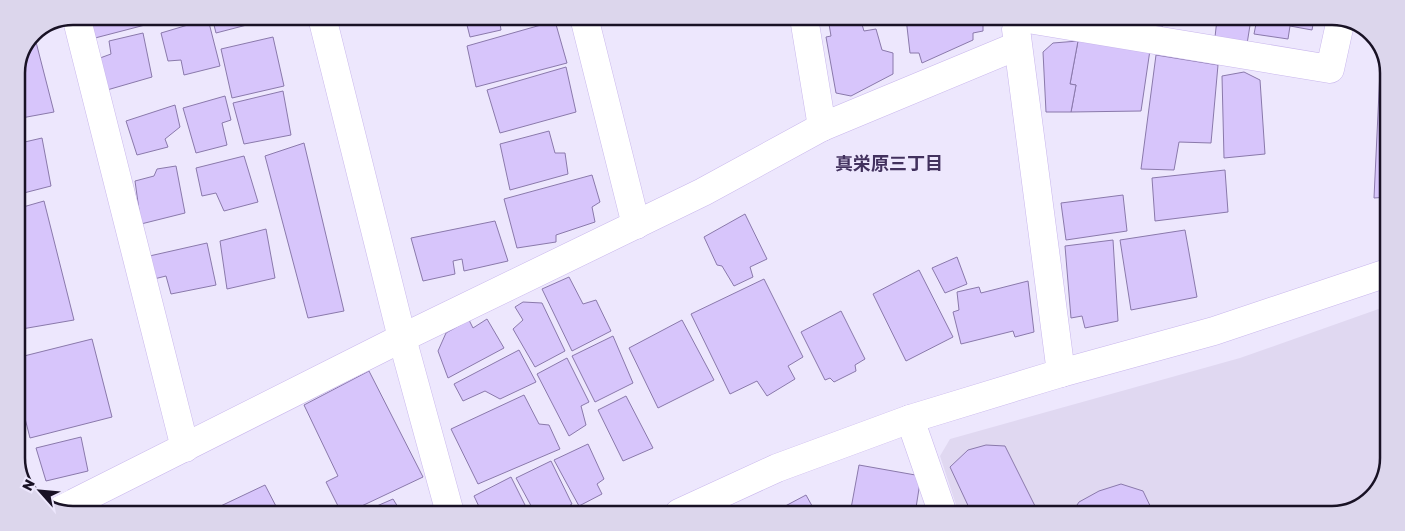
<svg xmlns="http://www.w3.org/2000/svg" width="1405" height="531" viewBox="0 0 1405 531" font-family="'Golos Text','Noto Sans JP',sans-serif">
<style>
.built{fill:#e0d8f1}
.building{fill:#d7c5fb;stroke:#8a79ab}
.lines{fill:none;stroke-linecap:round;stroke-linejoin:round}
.minor-casing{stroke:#c8b6ec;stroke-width:29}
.minor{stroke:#fff;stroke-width:28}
.labels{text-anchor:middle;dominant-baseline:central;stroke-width:4;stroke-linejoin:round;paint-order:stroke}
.neighbourhood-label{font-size:18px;font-weight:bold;fill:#42315e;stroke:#ede7fd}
.rim{fill:none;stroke:#191225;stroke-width:2.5}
</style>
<rect width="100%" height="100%" fill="#ede7fd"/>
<polygon class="built" points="1387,306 1386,476 1366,503 1332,515 959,514 940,456 950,439 1240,358"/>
<g class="building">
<polygon points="90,16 144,16 145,25 95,38"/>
<polygon points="212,17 265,17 266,20 216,33"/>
<polygon points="465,17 499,17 501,30 470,37"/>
<polygon points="828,18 860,18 864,31 876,29 882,50 893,53 893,74 851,96 836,93 826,37 831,36"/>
<polygon points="906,18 983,18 983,31 973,33 973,40 922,63 919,53 910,53"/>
<polygon points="208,19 220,66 184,75 181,60 168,61 161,33"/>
<polygon points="1143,19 1164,19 1163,26 1143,24"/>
<polygon points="1217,19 1251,19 1247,44 1215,37"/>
<polygon points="1257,19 1314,19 1312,30 1290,26 1288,39 1254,34"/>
<polygon points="555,21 567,63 476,87 467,46"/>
<polygon points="143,33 152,77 107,90 100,58 111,54 109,41"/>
<polygon points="273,37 284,86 232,98 221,49"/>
<polygon points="1078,41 1150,50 1141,111 1071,112 1076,85 1070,84"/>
<polygon points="1078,41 1070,84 1076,85 1071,112 1046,112 1043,52 1053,43"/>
<polygon points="36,42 54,112 16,119 16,70 28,44"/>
<polygon points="1381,49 1389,69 1388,197 1374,198"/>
<polygon points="1156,55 1218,65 1211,143 1179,142 1174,170 1141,169"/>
<polygon points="566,67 576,112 500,133 487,90"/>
<polygon points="1244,72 1260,80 1265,154 1224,158 1222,76"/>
<polygon points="283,91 291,135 244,144 233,103"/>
<polygon points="225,96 231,120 222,123 227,145 196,153 183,108"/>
<polygon points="175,105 180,127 165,139 168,147 137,155 126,121"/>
<polygon points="549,131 555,153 565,153 568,174 510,190 500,144"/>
<polygon points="42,138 51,186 16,195 16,144"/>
<polygon points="304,143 344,311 308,318 265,156"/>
<polygon points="244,156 258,202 224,211 216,193 202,196 196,168"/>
<polygon points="176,166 185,213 141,224 135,181 154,176 157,169"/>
<polygon points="1225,170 1228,212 1155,221 1152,178"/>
<polygon points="592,175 600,202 592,207 595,222 556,235 556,242 517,248 504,199"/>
<polygon points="1123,195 1127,231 1066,240 1061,203"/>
<polygon points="44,201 74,320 16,330 16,209"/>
<polygon points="745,214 767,259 750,267 753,277 734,286 722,266 717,265 704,237"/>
<polygon points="495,221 508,261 464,271 462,259 453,261 455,274 423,281 411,238"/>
<polygon points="266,229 275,278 227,289 220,241"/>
<polygon points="1185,230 1197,297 1131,310 1120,240"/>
<polygon points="1113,240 1118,321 1085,328 1082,316 1071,318 1065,246"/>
<polygon points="207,243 216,285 171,294 166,276 150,280 145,257"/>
<polygon points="957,257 967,284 945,293 932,268"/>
<polygon points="919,270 953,337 906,361 873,294"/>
<polygon points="569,277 583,304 596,300 611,331 572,351 542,289"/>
<polygon points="764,279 803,357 788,366 795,379 767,396 757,381 730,394 691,314"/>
<polygon points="1028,281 1034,332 1015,337 1013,331 961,344 953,312 959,310 957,292 979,287 981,293"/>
<polygon points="523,302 542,303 565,351 535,367 513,329 523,320 515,307"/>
<polygon points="841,311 865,359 855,365 856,371 834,382 830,378 825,380 801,332"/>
<polygon points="487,319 504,348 448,378 438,351 446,333 469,320 473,328"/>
<polygon points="682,320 714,380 658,408 629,348"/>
<polygon points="613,336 633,383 595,402 572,356"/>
<polygon points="92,339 112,417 30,438 16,383 16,358"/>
<polygon points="519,350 536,382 500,399 485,391 463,401 454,384"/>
<polygon points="567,358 589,402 581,406 586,425 569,436 537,374"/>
<polygon points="369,371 423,477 349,512 341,512 326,482 338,476 304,405"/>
<polygon points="524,395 539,424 549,425 560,449 478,484 451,429"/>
<polygon points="626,396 653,448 623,461 598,410"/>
<polygon points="81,437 88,471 46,481 36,448"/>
<polygon points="588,444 604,479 597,484 602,494 579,506 554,460"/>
<polygon points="986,445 1005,446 1039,514 972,514 950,467 968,450"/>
<polygon points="551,461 572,504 557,513 535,513 516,478"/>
<polygon points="859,465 921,476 915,514 850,514"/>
<polygon points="18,466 24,467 30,490 27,491"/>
<polygon points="511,477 529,513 482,513 474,496"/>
<polygon points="1121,484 1143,491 1154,514 1071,514 1079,502 1099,491"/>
<polygon points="265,485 279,512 208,512"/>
<polygon points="806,495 816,513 774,513 774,512"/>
<polygon points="393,499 401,512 363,512"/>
</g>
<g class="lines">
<defs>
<g id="minor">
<polyline points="76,16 185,448"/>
<polyline points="322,17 402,338 450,513"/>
<polyline points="584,17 636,225"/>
<polyline points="804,18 822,127"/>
<polyline points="1028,19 1330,69 1341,19"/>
<polyline points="1016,29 1061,373"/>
<polyline points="910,419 943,514"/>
<polyline points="56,512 402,338 703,192 822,127 1017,46"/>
<polyline points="679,513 777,468 910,419 1061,373 1214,331 1387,273"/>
</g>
</defs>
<use href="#minor" class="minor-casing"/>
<use href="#minor" class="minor"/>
</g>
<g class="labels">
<g class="neighbourhood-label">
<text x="889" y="163">真栄原三丁目</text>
</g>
</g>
<path d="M0 0H1405V531H0ZM73 25H1332A48 48 0 0 1 1380 73V458A48 48 0 0 1 1332 506H73A48 48 0 0 1 25 458V73A48 48 0 0 1 73 25Z" fill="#dcd6ec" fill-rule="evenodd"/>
<path class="rim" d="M73 25H1332A48 48 0 0 1 1380 73V458A48 48 0 0 1 1332 506H73A48 48 0 0 1 25 458V73A48 48 0 0 1 73 25Z"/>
<g transform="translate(40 491) rotate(297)" stroke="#ede7fd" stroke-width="4" paint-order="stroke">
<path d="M0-4L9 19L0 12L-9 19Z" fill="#191225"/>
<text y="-8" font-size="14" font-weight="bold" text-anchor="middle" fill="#191225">N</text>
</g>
</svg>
